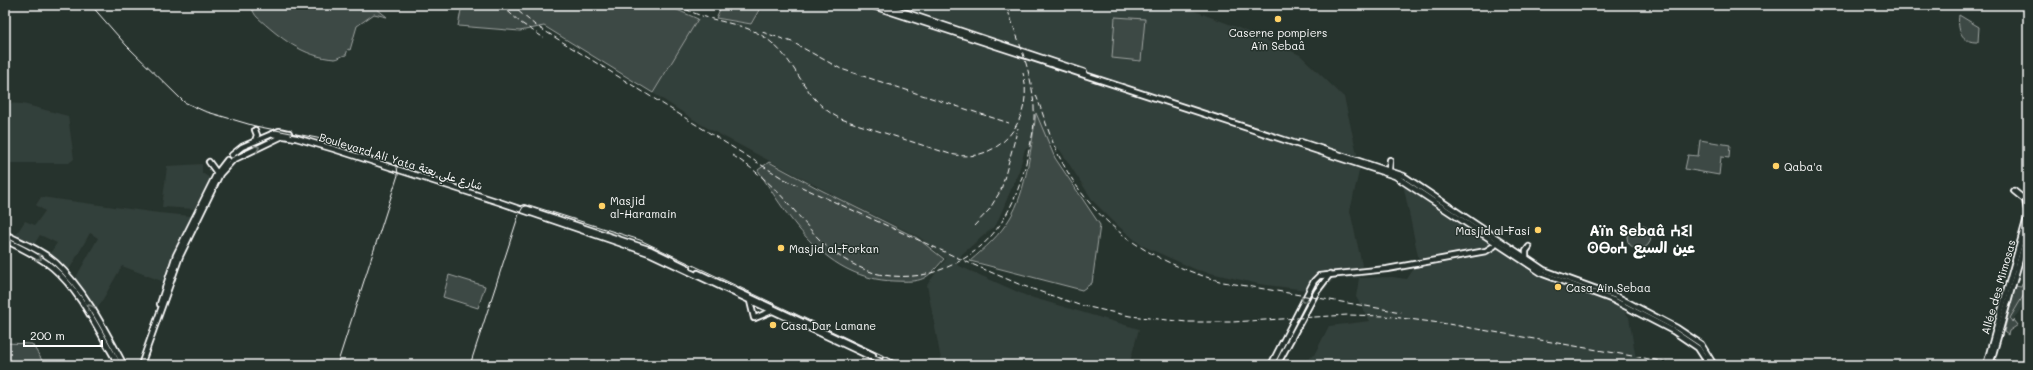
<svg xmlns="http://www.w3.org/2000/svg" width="2033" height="370" viewBox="0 0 2033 370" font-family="Mali,'Playpen Sans Arabic','Noto Sans Tifinagh',sans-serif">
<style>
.built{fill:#333f3a}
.green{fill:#3e4944;stroke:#9ea4a2}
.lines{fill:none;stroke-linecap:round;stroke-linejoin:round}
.major-casing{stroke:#fff;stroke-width:8}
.major{stroke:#26332d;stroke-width:4.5}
.tram{stroke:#fff;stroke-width:1}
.rail{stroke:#fff;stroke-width:1;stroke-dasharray:6 3;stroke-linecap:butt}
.oneway{stroke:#727a76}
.poi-dot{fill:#ffd166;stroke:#26332d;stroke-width:1.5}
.labels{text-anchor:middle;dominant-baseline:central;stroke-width:3;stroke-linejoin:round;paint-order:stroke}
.poi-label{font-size:11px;fill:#fff;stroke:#26332d;text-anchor:start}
.street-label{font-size:11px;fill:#fff;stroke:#26332d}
.district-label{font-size:15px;font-weight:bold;fill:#fff;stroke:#26332d}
</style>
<rect width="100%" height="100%" fill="#26332d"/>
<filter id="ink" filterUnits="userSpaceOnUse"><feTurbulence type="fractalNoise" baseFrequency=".025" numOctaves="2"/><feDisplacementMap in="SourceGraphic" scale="8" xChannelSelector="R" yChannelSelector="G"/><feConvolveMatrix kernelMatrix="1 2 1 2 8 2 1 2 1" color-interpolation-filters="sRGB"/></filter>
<g filter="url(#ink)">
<g class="built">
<polygon points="765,5 1179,5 1234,26 1300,55 1344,97 1360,167 1350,211 1362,265 1360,278 1392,277 1407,279 1419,261 1403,184 1549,281 1621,307 1629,317 1636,359 1671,365 1299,365 1314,355 1329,326 1370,321 1356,297 1359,278 1334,279 1322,292 1259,284 1197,270 1141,245 1117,225 1093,201 1060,150 1049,143 1025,149 1019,171 996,225 962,254 957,265 1027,296 1139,329 1129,365 942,365 927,285 946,259 919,237 841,199 702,125 653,93 699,17 751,25"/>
<polygon points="5,103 23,104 68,116 74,159 69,163 5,163"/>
<polygon points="202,164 202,173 210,178 194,209 162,207 167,166"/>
<polygon points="41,197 159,213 191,216 164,282 122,266 95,313 75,279 98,238 90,233 68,272 49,255 57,243 40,235 33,246 15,236 25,221 35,225 45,211 36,205"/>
<polygon points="2028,288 2028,307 2024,304 2014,319 2018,325 2014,320 2012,322 2010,318"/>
</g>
<g class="green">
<path d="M248 5H372L387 17 374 14 357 26 350 50 348 49 346 55C342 55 339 59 335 59 303 57 279 37 257 17 253 13 253 8 248 5Z"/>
<polygon points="462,5 666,5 698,19 653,93 544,26 520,31 458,26"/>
<polygon points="722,5 762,5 751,24 716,18"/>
<path d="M1959 15 1979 27 1978 42C1961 43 1957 29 1959 15Z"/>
<polygon points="1115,17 1145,19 1141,61 1112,58"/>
<path d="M1036 113 1055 158 1100 225 1092 283 1082 290 970 261C985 248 1000 235 1010 218 1026 193 1032 143 1036 113Z"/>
<polygon points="1700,140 1730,145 1729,158 1721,157 1719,175 1685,169 1688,155 1698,156"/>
<path d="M769 162 821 190 917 238 944 259C925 281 923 282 894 281 827 279 790 221 758 170Z"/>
<circle cx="1639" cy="237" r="12"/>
<polygon points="449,275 485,286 478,308 443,297"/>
<polygon points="2023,282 2028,285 2028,288 2010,318 2012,322 2014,320 2018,325 2009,331 2008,335 2004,332 2015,286 2021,287"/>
<polygon points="5,343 32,344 45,365 5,365"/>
</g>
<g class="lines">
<defs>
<g id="major">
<polyline points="870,5 1395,176 1543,274 1613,300 1673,331 1698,348 1709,365"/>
<polyline points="883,5 1084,72"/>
<polyline points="255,130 257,135 255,141"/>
<polyline points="272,134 296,138 334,149 499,202 649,253 888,365"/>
<polyline points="1301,142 1404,176 1544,270 1616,296 1677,328 1701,344 1714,365"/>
<polyline points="232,155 242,147 279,131 288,133"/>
<polyline points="209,162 217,173"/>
<polyline points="1389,169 1390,160"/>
<polyline points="2014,191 2025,200 2028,215"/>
<polyline points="524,208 651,250 688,268"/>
<path d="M5 234C22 243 42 250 56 263 85 290 105 330 124 365"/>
<path d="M5 240C21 248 39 256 53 268 82 293 99 333 119 365"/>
<polyline points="1526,258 1526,251 1529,247"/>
<polyline points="698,273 873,355"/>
<polyline points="750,301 754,318"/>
<polyline points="160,304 176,255 217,173 227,160"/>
<polyline points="755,318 772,311"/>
<polyline points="885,360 894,365"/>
<polyline points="141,365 180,256 220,174 233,160 289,133"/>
<polyline points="1271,365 1314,281 1319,276 1387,269 1486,251 1494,246 1498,241"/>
<polyline points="1277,365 1317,291 1330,274"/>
<polyline points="1986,365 2028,214"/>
<polyline points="1990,365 2028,231"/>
</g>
</defs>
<use href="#major" class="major-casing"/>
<use href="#major" class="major"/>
<g class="tram">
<polyline points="91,5 126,45 184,102 204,111 255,126 317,138 397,166 398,175 337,365"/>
<polyline points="470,365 519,214 523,207 529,205 640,240 903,365"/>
</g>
<g class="rail">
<polyline points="501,5 521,23 544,38"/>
<polyline points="511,5 535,25 784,179 967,262 1021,285 1079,305 1130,316 1187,322 1232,322 1348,315 1385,316 1448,324 1684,365"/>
<path d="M677 5C685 9 693 13 702 16 727 24 752 25 772 43 801 68 804 101 841 119L950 154C960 156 970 157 980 154 1014 145 1032 107 1023 73"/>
<polyline points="762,32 792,42 841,69 1009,123"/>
<path d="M1036 95C1044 116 1050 139 1061 160 1096 227 1151 262 1223 282L1401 312"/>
<path d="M732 155C753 168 771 184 787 202 814 233 826 254 866 270 884 278 912 278 931 273 987 256 1012 218 1026 163 1029 148 1034 134 1034 119 1036 80 1018 41 1006 5"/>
<polyline points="974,226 989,210 1001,190 1018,128"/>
<polyline points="1679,361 1704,365"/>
</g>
</g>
<defs><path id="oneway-chevron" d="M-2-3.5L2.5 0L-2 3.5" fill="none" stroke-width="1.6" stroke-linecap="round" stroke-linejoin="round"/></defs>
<g class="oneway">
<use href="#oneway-chevron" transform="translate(257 148) rotate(-25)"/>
<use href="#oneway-chevron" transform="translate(39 258) rotate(30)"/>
<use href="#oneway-chevron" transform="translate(1304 300) rotate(117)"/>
<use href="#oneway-chevron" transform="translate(90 307) rotate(-121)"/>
</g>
</g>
<g class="poi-dot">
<circle cx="1278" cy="19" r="4"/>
<circle cx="1776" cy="166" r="4"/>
<circle cx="602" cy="206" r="4"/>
<circle cx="1538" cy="230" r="4"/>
<circle cx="781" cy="248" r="4"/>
<circle cx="1558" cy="287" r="4"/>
<circle cx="773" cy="325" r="4"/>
</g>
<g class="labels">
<g class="poi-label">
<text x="1278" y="32" text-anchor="middle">Caserne pompiers<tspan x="1278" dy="13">Aïn Sebaâ</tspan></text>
<text x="1784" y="166">Qaba'a</text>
<text x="610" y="200">Masjid<tspan x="610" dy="13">al-Haramain</tspan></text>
<text x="1530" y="230" text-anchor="end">Masjid al-Fasi</text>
<text x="789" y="248">Masjid al-Forkan</text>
<text x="1566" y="287">Casa Ain Sebaa</text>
<text x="781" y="325">Casa Dar Lamane</text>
</g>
<g class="street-label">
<text transform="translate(401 161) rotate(17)">Boulevard Ali Yata شارع علي يعتة</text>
<text transform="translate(1998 287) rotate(-74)">Allée des Mimosas</text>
</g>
<g class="district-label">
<text x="1641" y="230">Aïn Sebaâ ⵄⵉⵏ<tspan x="1641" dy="17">ⵙⴱⴰⵄ عين السبع</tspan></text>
</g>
</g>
<rect width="2033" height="370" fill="none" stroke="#26332d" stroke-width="20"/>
<rect x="10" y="10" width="2013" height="350" fill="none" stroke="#fff" stroke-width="1.5" filter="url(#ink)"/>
<path d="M24 340v6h78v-6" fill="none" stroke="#ffffff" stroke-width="2"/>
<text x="30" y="340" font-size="12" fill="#ffffff" stroke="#26332d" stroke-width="3" paint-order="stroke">200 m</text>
</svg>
